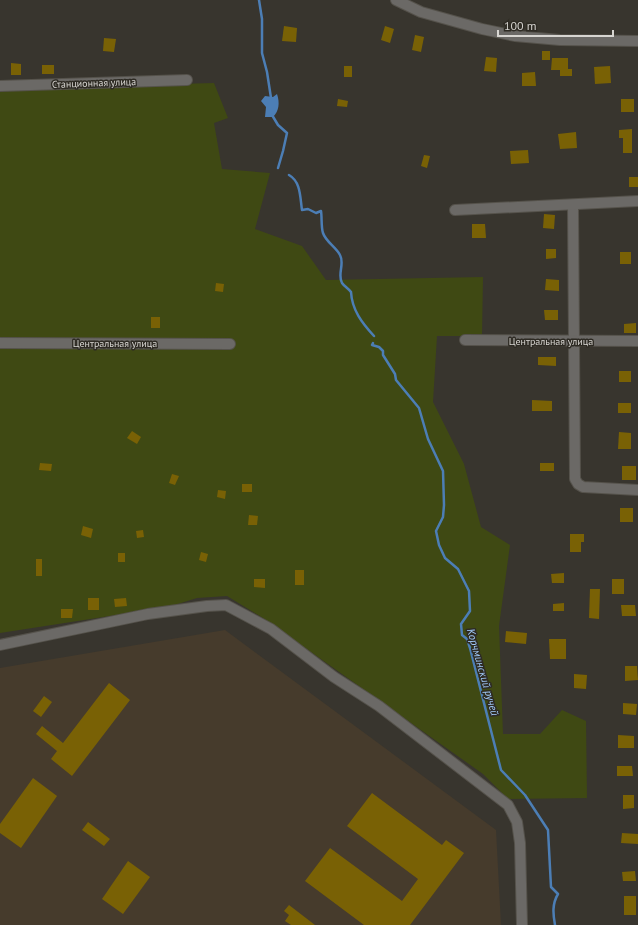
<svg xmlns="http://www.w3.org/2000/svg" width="638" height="925" viewBox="0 0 638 925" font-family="'PT Sans',sans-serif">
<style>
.industrial{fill:#463b2c}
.green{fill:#3f4913}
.water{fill:#4c7eb5}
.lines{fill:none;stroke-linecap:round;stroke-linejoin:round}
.stream{stroke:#4c7eb5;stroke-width:2.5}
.building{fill:#796105}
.minor-casing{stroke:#55524b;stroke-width:12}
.minor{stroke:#6b6966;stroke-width:10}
.labels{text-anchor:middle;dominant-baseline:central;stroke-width:3;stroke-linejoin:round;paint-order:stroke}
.street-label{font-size:10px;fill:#d7d5d1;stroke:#2e2b24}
.water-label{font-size:11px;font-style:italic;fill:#a0c9f7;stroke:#2e2b24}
</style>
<rect width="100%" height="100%" fill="#38352e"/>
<polygon class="industrial" points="225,630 496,830 501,925 0,925 0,668"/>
<polygon class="green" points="214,83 228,118 214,123 222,169 270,173 255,229 302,246 326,280 483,277 482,336 437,336 433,402 464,464 481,527 510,545 499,626 503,734 540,734 562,710 586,721 587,798 508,799 483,774 263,618 227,596 197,598 168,607 0,633 0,89"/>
<path class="water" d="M277 94C280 103 279 111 273 117H265L266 107 261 101 265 96 273 97Z"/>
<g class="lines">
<g class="stream">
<polyline points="259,0 262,19 262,53 267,72 271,98"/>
<polyline points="272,115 278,125 287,133 283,151 278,168"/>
<path d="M289 175C301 182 300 197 302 210L308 209 316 213 321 211C322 217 321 227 323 233 326 242 336 247 340 255 345 264 337 274 342 283 344 286 349 289 351 292 352 310 362 323 374 336"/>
<path d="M373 343 372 345 379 347 383 351V355L395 374 396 380 419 408 428 439 443 471 444 505 443 517 436 531 439 545 445 558 458 569 469 591 470 611 461 624 462 635 467 639 470 648 501 770 525 795 548 830 551 887 558 894C552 904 553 914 555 925"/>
</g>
</g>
<g class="building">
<polygon points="284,26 297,28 296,42 282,41"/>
<polygon points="385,26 394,29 390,43 381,40"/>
<polygon points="415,35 424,37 421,52 412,50"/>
<polygon points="104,38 116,39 114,52 103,51"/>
<rect x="542" y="51" width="8" height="9"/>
<polygon points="486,57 497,58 496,72 484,71"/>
<polygon points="552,58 568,58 568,69 572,69 572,76 560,76 560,70 551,70"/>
<polygon points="11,63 21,64 21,75 11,75"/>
<rect x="42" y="65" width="12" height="9"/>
<rect x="344" y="66" width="8" height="11"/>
<polygon points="610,66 611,83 595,84 594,67"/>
<polygon points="535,72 536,86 522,86 522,73"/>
<polygon points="338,99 348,101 347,107 337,106"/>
<rect x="621" y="99" width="13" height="13"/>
<polygon points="632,129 632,153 623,153 623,138 619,138 619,130"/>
<polygon points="576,132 577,148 560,149 558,134"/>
<polygon points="528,150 529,163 511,164 510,151"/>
<polygon points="424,155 430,156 427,168 421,166"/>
<rect x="629" y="177" width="9" height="10"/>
<polygon points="544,214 555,215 554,229 543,228"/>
<polygon points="472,224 485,224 486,238 472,238"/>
<polygon points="546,249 556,249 556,258 546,259"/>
<rect x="620" y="252" width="11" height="12"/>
<polygon points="546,279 559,280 559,291 545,290"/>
<polygon points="216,283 224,284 223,292 215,291"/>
<polygon points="544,310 558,310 558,320 545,320"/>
<rect x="151" y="317" width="9" height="11"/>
<polygon points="636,323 636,333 624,333 624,324"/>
<polygon points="538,357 556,357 556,366 538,365"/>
<rect x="619" y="371" width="12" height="11"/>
<polygon points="532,400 552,401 552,411 532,411"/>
<rect x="618" y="403" width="13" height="10"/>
<polygon points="132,431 141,437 137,444 127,438"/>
<polygon points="619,432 631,433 631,449 618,449"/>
<polygon points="40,463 52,464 51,471 39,470"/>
<rect x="540" y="463" width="14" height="8"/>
<rect x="622" y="466" width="14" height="14"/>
<polygon points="172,474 179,476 175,485 169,483"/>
<rect x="242" y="484" width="10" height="8"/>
<polygon points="218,490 226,491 225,499 217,497"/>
<rect x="620" y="508" width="13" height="14"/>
<polygon points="249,515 258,516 257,525 248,525"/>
<polygon points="83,526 93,529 91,538 81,535"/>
<polygon points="143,530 144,537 137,538 136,531"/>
<polygon points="570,534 584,534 584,542 581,542 581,552 570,552"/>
<polygon points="201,552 208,554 206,562 199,560"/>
<rect x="118" y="553" width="7" height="9"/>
<rect x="36" y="559" width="6" height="17"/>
<rect x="295" y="570" width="9" height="15"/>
<polygon points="564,573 564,583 552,583 551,574"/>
<polygon points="254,579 265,579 265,588 254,587"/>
<rect x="612" y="579" width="12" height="15"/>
<polygon points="590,589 600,589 599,619 589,618"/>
<rect x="88" y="598" width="11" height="12"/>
<polygon points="126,598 127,606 115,607 114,599"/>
<polygon points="564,603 564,611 553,611 553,604"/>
<polygon points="621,605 635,605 636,616 622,616"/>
<polygon points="61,609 73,609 72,618 61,618"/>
<polygon points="506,631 527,633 526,644 505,642"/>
<polygon points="549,639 566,639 566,659 550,659"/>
<polygon points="625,666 637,666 638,680 625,681"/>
<polygon points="574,674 587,675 586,689 574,688"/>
<polygon points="109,683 130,700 72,776 51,759 57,751 36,734 42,726 63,743"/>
<polygon points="44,696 52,702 41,717 33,711"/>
<polygon points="623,703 637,704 636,715 623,714"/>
<polygon points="618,735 634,736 634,748 618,748"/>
<polygon points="617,766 632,766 633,776 617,776"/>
<polygon points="33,778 57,796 21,848 0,833 0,824"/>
<polygon points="372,793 442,845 446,840 464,853 410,925 364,925 305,881 330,848 402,901 418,879 347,826"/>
<polygon points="623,795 634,795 634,808 623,809"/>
<polygon points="88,822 110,839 104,846 82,830"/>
<polygon points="622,833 638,834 638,844 621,843"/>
<polygon points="128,861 150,877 123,914 102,899"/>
<polygon points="635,871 636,881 623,881 622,872"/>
<rect x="624" y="896" width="12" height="19"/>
<polygon points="289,905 315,925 291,925 285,921 289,915 284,911"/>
</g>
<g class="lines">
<defs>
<g id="minor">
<polyline points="396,0 421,12 482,29 515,36 560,40 638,41"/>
<polyline points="0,86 187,80"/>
<polyline points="573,205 575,479 578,484 583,487 638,490"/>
<polyline points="455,210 638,201"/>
<polyline points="465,340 638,341"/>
<polyline points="0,343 230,344"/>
<polyline points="0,645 148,614 207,606 226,605 271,629 334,677 379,706 508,805 517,822 520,843 522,925"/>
</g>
</defs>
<use href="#minor" class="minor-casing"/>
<use href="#minor" class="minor"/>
</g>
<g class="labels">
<g class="street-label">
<text transform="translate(94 83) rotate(-2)">Станционная улица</text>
<text x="551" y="341">Центральная улица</text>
<text x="115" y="343">Центральная улица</text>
</g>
<g class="water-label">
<text transform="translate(483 672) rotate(74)">Корчминский ручей</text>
</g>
</g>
<path d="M498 30v6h115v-6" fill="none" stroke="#d7d5d1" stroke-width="2"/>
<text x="504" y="30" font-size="12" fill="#d7d5d1" stroke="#2e2b24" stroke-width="3" paint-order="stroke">100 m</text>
</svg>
